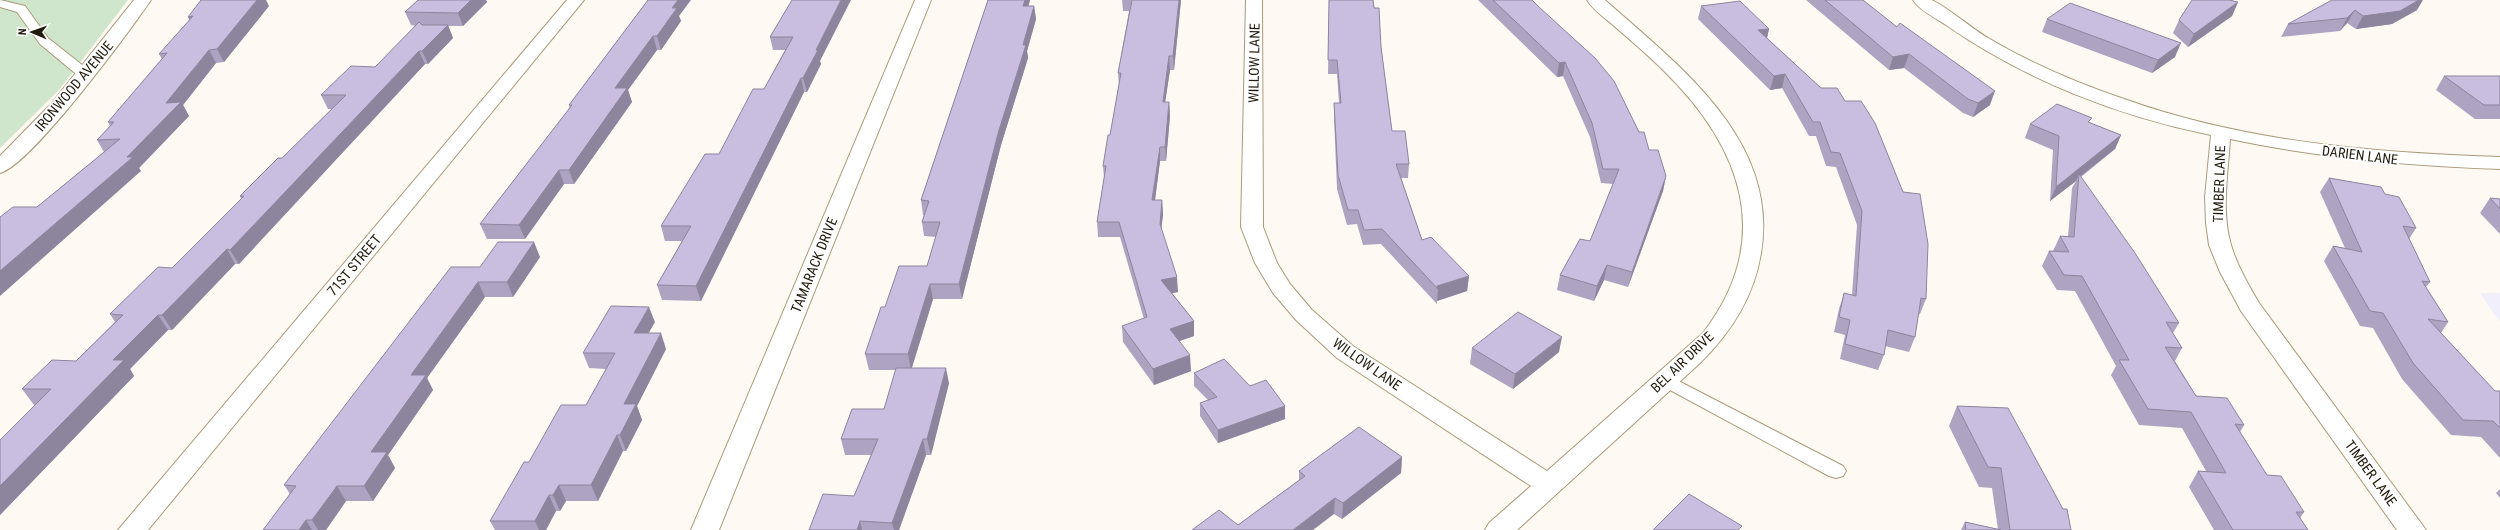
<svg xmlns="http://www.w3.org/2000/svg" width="2500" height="530" viewBox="0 0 2500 530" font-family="'Roboto Condensed',sans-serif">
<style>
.commercial{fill:#f1effc}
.green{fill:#cfe6cc}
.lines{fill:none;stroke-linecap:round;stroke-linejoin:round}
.service-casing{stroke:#aa9a7a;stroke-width:2}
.minor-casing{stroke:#aa9a7a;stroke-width:2}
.service{fill:#fff;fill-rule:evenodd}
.minor{fill:#fff;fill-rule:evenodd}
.wall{fill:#aea3c1}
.shaded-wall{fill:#8d859d}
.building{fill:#cabee0;stroke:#8d859d}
.labels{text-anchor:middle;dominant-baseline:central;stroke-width:4;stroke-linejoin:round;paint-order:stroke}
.street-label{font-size:14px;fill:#211b0e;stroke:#fff}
</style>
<rect width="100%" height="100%" fill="#fefaf3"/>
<polygon class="commercial" points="2480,293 2500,293 2500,321 2494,314"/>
<polygon class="green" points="0,0 128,0 59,90 0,148"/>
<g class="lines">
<defs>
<g id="service">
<polygon points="0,0 25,6 48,38 91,72 93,75 91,78 81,78 40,44 17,12 0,7"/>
<polygon points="1665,374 1843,466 1846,471 1843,476 1836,478 1829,476 1659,384 1656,380 1659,376"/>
</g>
<g id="minor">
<path d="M134 0H151C129 32 31 165 0 173V156L51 104Z"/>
<polygon points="567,0 584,0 148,530 118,530"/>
<polygon points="915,0 931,0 719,530 691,530"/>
<path d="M1246 0H1262L1263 227 1277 263 1290 284 1312 310 1353 346 1547 471 1703 333C1776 238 1741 146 1663 70 1647 54 1630 40 1613 25 1604 17 1593 10 1587 0H1605C1679 66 1780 140 1761 253 1754 297 1731 333 1699 364L1517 530H1485L1489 523 1531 486 1337 358 1296 320 1273 293 1255 263 1241 227Z"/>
<path d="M1913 0C1918 0 1926 0 1931 0 1942 3 1975 31 1988 38 2032 64 2079 84 2127 100 2246 142 2374 153 2500 157V169C2409 166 2319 158 2230 139 2228 174 2221 211 2231 245 2237 265 2248 284 2259 303L2426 530H2397L2241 311 2220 272 2209 245 2206 223 2205 197 2211 135C2118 116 2025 80 1946 25 1936 18 1920 11 1913 0Z"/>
</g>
</defs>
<use href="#service" class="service-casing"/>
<use href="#minor" class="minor-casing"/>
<use href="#service" class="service"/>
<use href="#minor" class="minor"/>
</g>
<g class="wall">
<polygon points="418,0 486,0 487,2 463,26 448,26 453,38 428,64 425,64 239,264 235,264 172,330 168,330 130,369 134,376 0,515 0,440 35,405 34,405 22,389 76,361 115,322 110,314 172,268 241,199 240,196 282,158 332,109 328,109 321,95 375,67 416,26 411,25 405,12"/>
<polygon points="648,0 679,16 681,21 661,50 657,50 628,90 632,102 574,184 564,184 525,239 487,239 480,224 570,108 569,105"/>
<polygon points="792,0 820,61 821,64 807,92 804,92 701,301 662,300 657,285 682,241 665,241 661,226 719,154 764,89 785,50 773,50 770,37"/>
<polygon points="988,0 1030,0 1028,6 1034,6 1036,19 1027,51 1028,58 1001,145 962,299 933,299 912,368 949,383 931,455 926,455 899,530 809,530 854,496 871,455 845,455 841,439 884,409 896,370 869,370 865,354 885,307 927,266 936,237 924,236 922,222 924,215 923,215 921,200"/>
<polygon points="1122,0 1181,0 1174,70 1170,70 1165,102 1169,102 1170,116 1166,161 1160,161 1155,200 1162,200 1163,215 1161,229 1178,292 1172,293 1194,321 1194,336 1179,341 1191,371 1154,385 1123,342 1122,326 1144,319 1120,237 1098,237 1097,222 1104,178 1103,166 1110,135 1119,85 1118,73 1129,11 1123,11"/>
<polygon points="1329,0 1373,0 1381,47 1392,131 1409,164 1408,178 1401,178 1422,240 1469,276 1467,291 1437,301 1437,304 1381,244 1363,245 1357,224 1347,225 1337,189 1334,117 1334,103 1339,103 1337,74 1328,74"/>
<polygon points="1478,0 1532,0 1639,132 1649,150 1666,176 1663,191 1628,287 1604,280 1594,301 1557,290 1560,275 1590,241 1613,184 1601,183 1590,137 1563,76 1557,77"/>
<polygon points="1806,0 1863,0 1990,105 1973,117 1963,113 1904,68 1889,70"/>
<polygon points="2332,0 2417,10 2392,24 2356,29 2347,23 2340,31 2281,37 2288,24"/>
<polygon points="2238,2 2232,16 2188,47 2173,33 2179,20"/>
<polygon points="269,6 224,62 216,63 183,105 189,116 139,168 141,171 37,207 104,152 97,140 110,126 108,122 162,59 159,54"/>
<polygon points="1701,6 1769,29 1767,38 1821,88 1926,299 1920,314 1918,314 1915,337 1909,352 1885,346 1884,355 1878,370 1840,359 1845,335 1834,332 1839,309 1844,293 1852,295 1857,225 1836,167 1826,166 1816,136 1809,136 1782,88 1770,90 1698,19"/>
<polygon points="2047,19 2175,57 2152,73 2042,32"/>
<polygon points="2444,76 2500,76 2500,119 2475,119 2436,90"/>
<polygon points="2090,123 2121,135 2115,149 2081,177 2179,323 2173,333 2182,348 2175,361 2196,396 2244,425 2240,432 2267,475 2304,512 2300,518 2308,530 2214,530 2189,487 2198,471 2206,471 2182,428 2139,425 2111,375 2116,366 2075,291 2057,290 2042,266 2049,251 2053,251 2060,236 2068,237 2072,188 2076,181 2050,201 2053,150 2025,138 2030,124"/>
<polygon points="2329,178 2385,194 2416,228 2409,239 2430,282 2426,287 2448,322 2441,333 2495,391 2500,391 2500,458 2481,437 2451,435 2402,379 2373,328 2360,326 2324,261 2333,246 2345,248 2320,192"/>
<polygon points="2490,198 2500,199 2500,234 2480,213"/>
<polygon points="540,257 513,297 485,297 427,378 433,390 388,455 395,468 373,501 346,501 326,530 263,530 290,494 284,485 480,267"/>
<polygon points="655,322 648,333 666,349 637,406 642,420 626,451 623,451 598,501 566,501 560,511 556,511 546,530 495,530 490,521 529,462 586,405 606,369 589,368 583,353"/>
<polygon points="1472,348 1559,352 1513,389 1470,364"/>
<polygon points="1194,373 1250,386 1285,419 1218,443 1200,416 1200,403 1208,400 1194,386"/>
<polygon points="1957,406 2071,530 1961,530 1965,522 1998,529 1992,488 1979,487 1949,426"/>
<polygon points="1402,457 1401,473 1342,519 1334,514 1238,525 1299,480 1299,471"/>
<polygon points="2500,489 2500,498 2496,493"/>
</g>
<g class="shaded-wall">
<polygon points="257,0 266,0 269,6 224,62 217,49"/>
<polygon points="471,0 486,0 487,2 463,26 458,13"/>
<polygon points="678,0 691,0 679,16 681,21 661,50 657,36 672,8"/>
<polygon points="841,0 851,0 820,61 821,64 807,92 803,78 816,50"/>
<polygon points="1025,0 1030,0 1025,19 1023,6"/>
<polygon points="1179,0 1181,0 1174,70 1173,56"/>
<polygon points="2419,0 2423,0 2417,10 2392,24 2356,29 2363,16"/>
<polygon points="2238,2 2232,16 2188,47 2194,34"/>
<polygon points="1034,6 1036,19 1027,51 1028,58 1001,145 962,299 959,284 999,130"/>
<polygon points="2355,10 2347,23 2340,31 2347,18"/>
<polygon points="193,16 195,30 188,17"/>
<polygon points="448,25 453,38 428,64 422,51"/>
<polygon points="1769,29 1766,42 1758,30"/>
<polygon points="653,36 657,50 628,90 632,102 574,184 569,170 615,88"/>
<polygon points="2181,43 2175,57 2152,73 2158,60"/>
<polygon points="209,50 216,63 183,105 189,116 139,168 141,171 0,296 0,271 166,103"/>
<polygon points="419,51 425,64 239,264 230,250"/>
<polygon points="1909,54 1904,68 1889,70 1893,57"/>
<polygon points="1169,56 1170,70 1163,116 1163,102"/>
<polygon points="1565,62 1563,76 1557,77 1559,63"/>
<polygon points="1785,74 1782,88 1770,90 1774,76"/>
<polygon points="801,78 804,92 701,301 696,286"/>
<polygon points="1995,91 1990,105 1973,117 1978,103"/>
<polygon points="1169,102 1170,116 1166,161 1165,147"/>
<polygon points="2121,135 2115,149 2078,178 2079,174 2076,181 2050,201 2056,187"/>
<polygon points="1160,147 1160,161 1153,215 1152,200"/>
<polygon points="559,170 564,184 525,239 519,225"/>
<polygon points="1666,176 1663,191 1628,287 1632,272"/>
<polygon points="1162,200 1163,215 1160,239 1160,224"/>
<polygon points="534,242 540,257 513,297 507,282"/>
<polygon points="227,249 235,264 172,330 162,315"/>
<polygon points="1607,265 1604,280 1594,301 1597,286"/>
<polygon points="1469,276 1467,291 1437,301 1438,289 1437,286"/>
<polygon points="1177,277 1178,292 1162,295 1161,280"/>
<polygon points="478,282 485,297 427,378 433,390 388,455 395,468 373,501 364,486 371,452 411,375"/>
<polygon points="930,284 933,299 911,370 908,354"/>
<polygon points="649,307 655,322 640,348 634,333"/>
<polygon points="158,315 168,330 130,369 134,376 0,515 0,486 113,360"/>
<polygon points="1194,321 1194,336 1171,344 1170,329"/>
<polygon points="661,333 666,349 637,406 642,420 626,451 620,435 624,404"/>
<polygon points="1562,337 1559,352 1513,389 1515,374"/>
<polygon points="1190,355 1191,371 1154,385 1153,369"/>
<polygon points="946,368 949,383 931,455 927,439"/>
<polygon points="1285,406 1285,419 1218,443 1218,430"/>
<polygon points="617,435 623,451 598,501 591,485"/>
<polygon points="923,439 926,455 899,530 894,530 892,523"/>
<polygon points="1402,457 1401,473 1342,519 1343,503"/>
<polygon points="559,485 566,501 560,511 553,495"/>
<polygon points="337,486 346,501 326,530 318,530 312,520"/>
<polygon points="549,495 556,511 546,530 539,530 535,521"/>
<polygon points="1335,498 1334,514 1313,530 1293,530"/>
<polygon points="306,520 312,530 299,530"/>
<polygon points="860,521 862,530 857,530"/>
</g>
<g class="building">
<polygon points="201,0 257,0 217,49 209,50 166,103 181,102 127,157 133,157 0,271 0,217 13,207 37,207 120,139 97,140 114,122 108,122 167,53 159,54 193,16 188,17"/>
<polygon points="418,0 471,0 458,13 405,12"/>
<polygon points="648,0 678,0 672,8 677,8 657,36 653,36 615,88 627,88 569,170 559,170 519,225 480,224 572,105 569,105"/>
<polygon points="792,0 841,0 816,50 818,50 803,78 801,78 696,286 657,285 691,226 661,226 705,154 719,154 753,89 764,89 793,37 770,37"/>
<polygon points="988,0 1025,0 1023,6 1034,6 1023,45 1026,45 999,130 959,284 930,284 908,354 865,354 881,307 885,307 899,266 927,266 940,222 922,222 929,201 921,200"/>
<polygon points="1132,0 1179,0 1173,56 1169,56 1163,102 1169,102 1165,147 1160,147 1152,200 1162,200 1160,224 1177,277 1161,280 1194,321 1170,329 1190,355 1153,369 1122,326 1147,317 1119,222 1097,222 1106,166 1103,166 1108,135 1110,135 1121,73 1118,73"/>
<polygon points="1329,0 1373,0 1374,8 1379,8 1381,47 1392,131 1405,131 1409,164 1396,164 1422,240 1431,237 1469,276 1437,286 1438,289 1382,229 1364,230 1358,210 1348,210 1338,175 1334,103 1341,103 1337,60 1328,60"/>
<polygon points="1493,0 1532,0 1539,7 1595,58 1614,81 1639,132 1644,132 1649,150 1658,150 1666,176 1632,272 1607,265 1597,286 1560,275 1580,239 1590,241 1619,169 1603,169 1592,123 1565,62 1559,63"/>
<polygon points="1825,0 1863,0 1897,27 1900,23 1995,91 1978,103 1968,99 1909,54 1893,57"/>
<polygon points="2192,0 2229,0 2238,2 2194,34 2179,20"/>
<polygon points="2332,0 2419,0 2400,11 2363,16 2355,10 2347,18 2288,24"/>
<polygon points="1740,1 1769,29 1758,30 1821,88 1837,88 1845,101 1861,101 1875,123 1903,192 1920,194 1928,244 1926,299 1921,298 1915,337 1888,330 1884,355 1845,344 1850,320 1839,317 1844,293 1856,296 1862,211 1840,153 1831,152 1820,122 1813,122 1785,74 1774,76 1701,6"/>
<polygon points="2070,3 2181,43 2158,60 2047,19"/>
<polygon points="419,22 422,25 448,25 422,51 419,51 230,250 227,249 162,315 158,315 113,360 124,360 0,486 0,440 51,389 22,389 52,360 76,361 123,315 110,314 158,267 172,268 244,196 240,196 278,158 282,158 346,95 321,95 351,66 375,67"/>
<polygon points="2444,76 2500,76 2500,105 2484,105"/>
<polygon points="2057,104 2092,118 2088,122 2121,135 2056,187 2059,136 2030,124"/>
<polygon points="2079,174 2135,253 2179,323 2166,322 2182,348 2165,347 2196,396 2227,398 2244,425 2235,424 2267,475 2281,476 2304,512 2296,512 2308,530 2233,530 2198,471 2226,473 2191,412 2148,409 2119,360 2129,360 2082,276 2064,275 2049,251 2069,252 2060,236 2074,237"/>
<polygon points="2329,178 2381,187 2385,194 2399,197 2416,228 2403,226 2430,282 2422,281 2448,322 2428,319 2495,391 2500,391 2500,428 2493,421 2463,420 2413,363 2383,313 2370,311 2333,246 2362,252"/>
<polygon points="2490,198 2500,199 2500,209"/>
<polygon points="498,242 534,242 507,282 478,282 411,375 426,375 371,452 387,452 364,486 337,486 312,520 306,520 299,530 263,530 296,486 284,485 451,267 480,267"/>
<polygon points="611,306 649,307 634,333 661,333 624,404 636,404 620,435 617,435 591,485 559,485 553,495 549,495 535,521 490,521 524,462 529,462 561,405 586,405 615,353 583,353"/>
<polygon points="1518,312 1562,337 1515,374 1472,348"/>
<polygon points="1224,359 1250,386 1266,380 1285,406 1218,430 1200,403 1217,397 1194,373"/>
<polygon points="896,368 946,368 927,439 923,439 892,523 860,521 857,530 809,530 823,494 854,496 878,439 841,439 852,409 884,409"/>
<polygon points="1957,406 2008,408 2063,509 2067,509 2071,530 2010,530 2001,468 1988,467"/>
<polygon points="1359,427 1402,457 1343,503 1335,498 1293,530 1192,530 1219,510 1238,525 1305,476 1299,471"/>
<polygon points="1689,494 1742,526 1738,530 1653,530"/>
<polygon points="1965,522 2001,530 1966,530"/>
</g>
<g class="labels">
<g class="street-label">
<text transform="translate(1254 63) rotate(-89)">WILLOW LANE</text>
<text transform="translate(74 86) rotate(-50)">IRONWOOD AVENUE</text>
<text transform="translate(2360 155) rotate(7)">DARIEN LANE</text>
<text transform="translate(2219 184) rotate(-88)">TIMBER LANE</text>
<text transform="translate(354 265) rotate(-50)">71ST STREET</text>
<text transform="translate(814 265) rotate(-68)">TAMARACK DRIVE</text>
<text transform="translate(1682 362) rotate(-44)">BEL AIR DRIVE</text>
<text transform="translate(1367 364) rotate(35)">WILLOW LANE</text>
<text transform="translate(2371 473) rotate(54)">TIMBER LANE</text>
</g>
</g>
<g transform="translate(32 32) rotate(272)" stroke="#ffffff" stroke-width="3" paint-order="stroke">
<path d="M0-3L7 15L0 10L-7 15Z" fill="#211b0e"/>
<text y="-6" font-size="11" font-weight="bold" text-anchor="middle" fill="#211b0e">N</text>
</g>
</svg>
